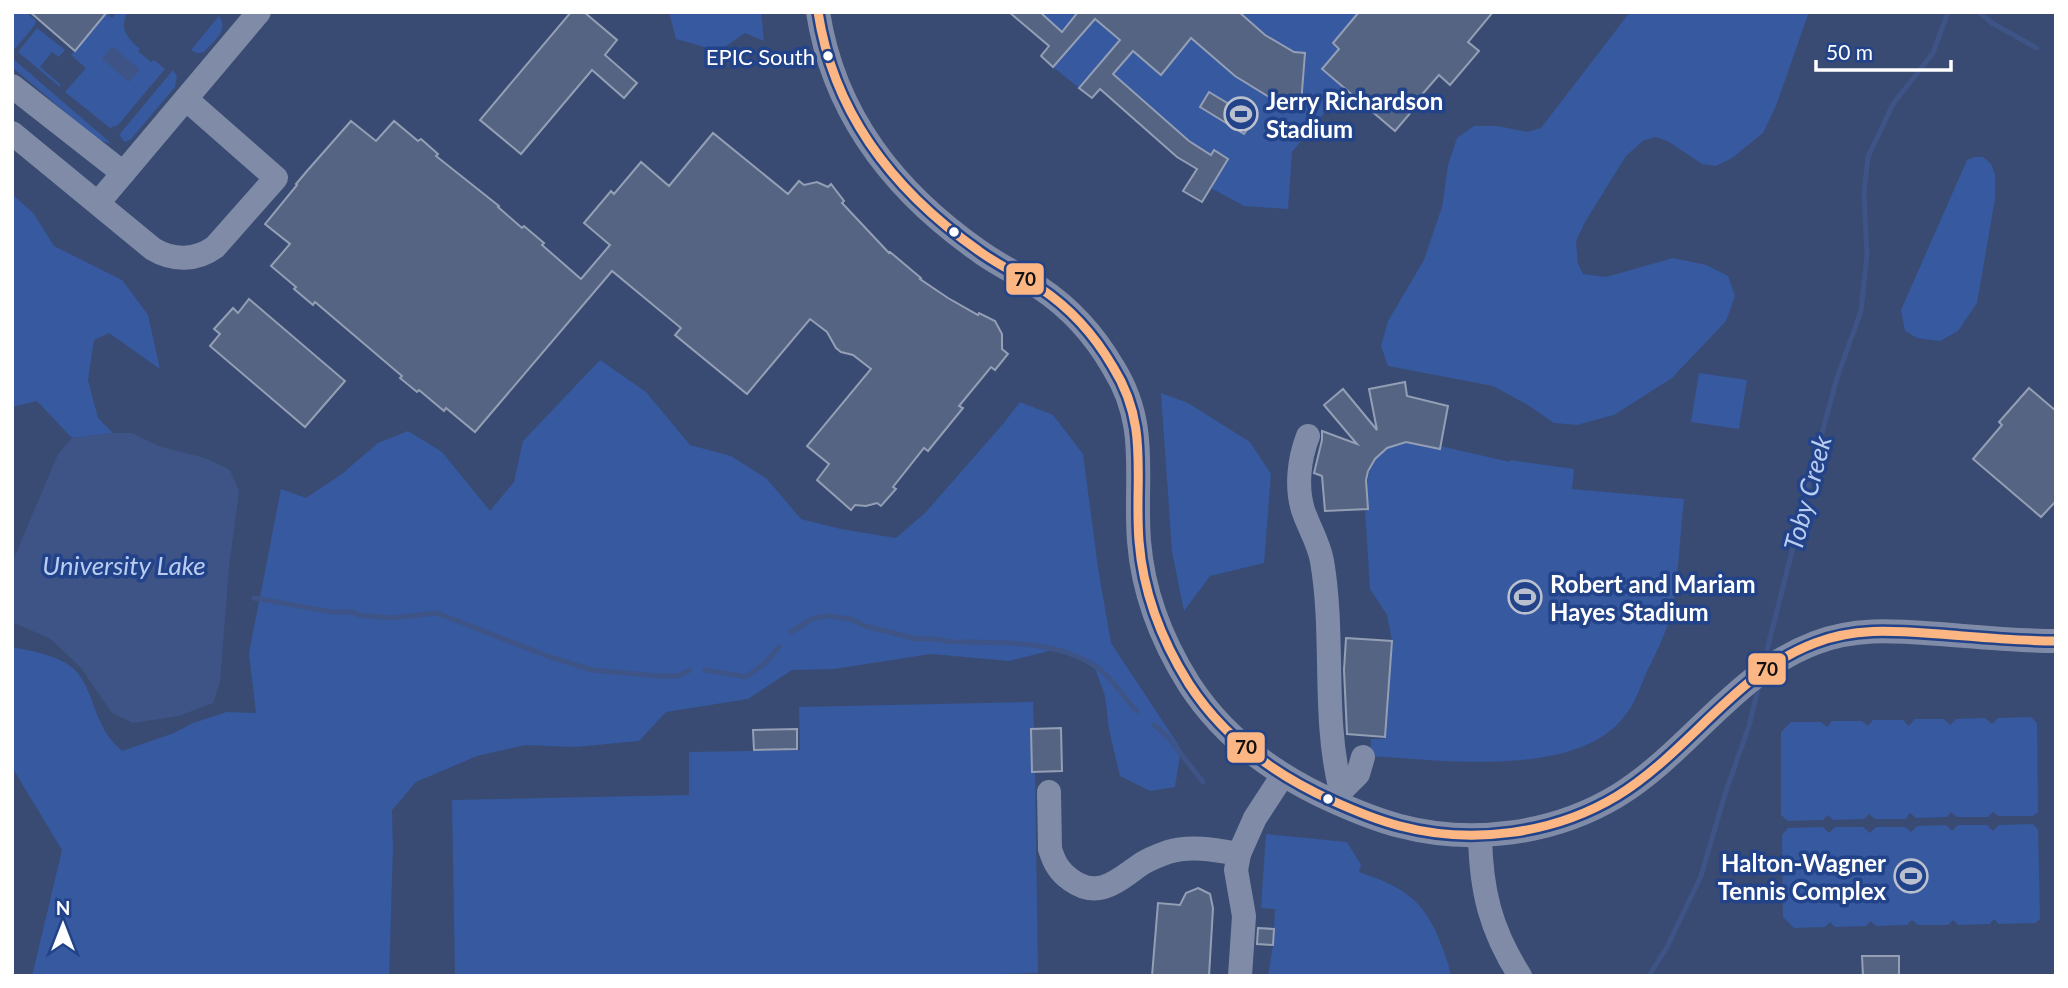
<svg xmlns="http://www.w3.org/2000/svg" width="2068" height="988" viewBox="0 0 2068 988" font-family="Lato,sans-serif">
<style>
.green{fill:#36599f}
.water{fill:#3e5487}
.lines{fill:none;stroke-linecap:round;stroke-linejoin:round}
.stream{stroke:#3e5487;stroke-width:5}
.building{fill:#556482;stroke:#949fb5;stroke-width:2}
.minor{stroke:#808ca7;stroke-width:24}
.bus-1-casing{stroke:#224389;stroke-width:14}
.bus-1{stroke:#fbb684;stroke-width:9}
.bus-dot{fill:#fff;stroke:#224389;stroke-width:2.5}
.labels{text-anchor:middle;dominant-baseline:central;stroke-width:7;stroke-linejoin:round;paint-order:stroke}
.bus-label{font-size:22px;fill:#fff;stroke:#224389;text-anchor:end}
.poi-label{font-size:24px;font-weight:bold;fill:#fff;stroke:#224389;text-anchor:start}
.water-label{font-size:26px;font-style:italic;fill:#b9ccf1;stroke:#224389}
.line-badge{stroke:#224389;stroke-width:2.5}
.pale-badge-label{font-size:19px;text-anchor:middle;font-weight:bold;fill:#111}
</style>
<rect width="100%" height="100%" fill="#394b72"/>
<g class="green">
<polygon points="14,12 26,12 36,21 35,25 15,49 12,47 12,15"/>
<path d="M117 12H128C118 27 128 39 140 49L138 51 151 62 154 60 165 69 118 125 110 128 65 92 86 68 71 55 107 13 112 18Z"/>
<polygon points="669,12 761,12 764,41 745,33 719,51 676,39"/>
<polygon points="1040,12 1394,12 1364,65 1292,152 1288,209 1244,206 1211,188 1228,159 1214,151 1211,155 1189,141 1113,74 1104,59 1079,88 1053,67 1062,32"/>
<polygon points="1630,12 1809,12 1776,106 1763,133 1732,158 1716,166 1702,164 1669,142 1656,137 1644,140 1626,156 1585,222 1576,241 1578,264 1583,274 1606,277 1673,258 1706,265 1728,276 1735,296 1726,321 1672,378 1614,415 1577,425 1554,423 1528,405 1493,386 1388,366 1381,346 1388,321 1424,260 1442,207 1448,165 1457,138 1474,126 1498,126 1527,132 1541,128"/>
<path d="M219 16C229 30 214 41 204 52 199 54 195 53 191 50Z"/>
<polygon points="37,28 65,50 59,57 52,52 40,67 61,85 60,87 18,52"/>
<polygon points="12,58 112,144 97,139 12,67"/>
<polygon points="173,70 177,76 175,87 131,139 125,142 119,135"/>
<polygon points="1974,157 1983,157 1991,164 1995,174 1995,199 1977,303 1958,331 1940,341 1917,338 1905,331 1901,310 1967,160"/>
<polygon points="12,194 34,214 54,246 122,280 148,315 160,369 109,333 94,340 88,380 98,418 113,433 72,438 37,401 12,407"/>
<path d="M600 360 646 392 690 445 731 456 767 479 801 519 841 529 896 538 925 513 1003 424 1020 402 1053 415 1083 454 1098 568 1111 643 1181 749 1175 787 1150 791 1120 776 1109 730 1105 696 1093 663 1061 648 1009 661 931 654 834 669 792 670 748 699 666 712 639 741 575 747 525 745 477 756 416 782 392 810 393 848 389 976H32L62 850 12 767V647C32 651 51 654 69 665 87 677 91 702 100 721 105 733 112 742 122 751L174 733 193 723 227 712 256 713 249 653 281 489 306 498 343 473 378 443 408 431 442 452 490 511 514 482 523 441Z"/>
<polygon points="1699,373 1747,380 1739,429 1691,422"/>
<polygon points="1161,393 1188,403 1250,442 1271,474 1264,563 1210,576 1184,611 1172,552"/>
<path d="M1406 442 1440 446 1510 462V460L1574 469 1572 489 1684 499C1680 534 1679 570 1673 605 1669 627 1658 649 1648 669 1641 685 1635 704 1624 717 1575 779 1440 760 1370 756L1371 739H1384L1392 641 1387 615 1370 589 1365 510 1368 509C1366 476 1366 448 1406 442Z"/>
<polygon points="1033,702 1034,728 1031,729 1032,771 1035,772 1038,973 928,976 455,976 452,800 689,795 689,752 800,750 799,707"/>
<polygon points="2031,717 2037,723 2038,812 2033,816 1998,816 1993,812 1988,817 1957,817 1951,812 1947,817 1916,818 1910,813 1906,819 1875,819 1869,814 1864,819 1833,820 1828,815 1823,820 1788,821 1781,815 1781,732 1791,722 1821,722 1827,727 1832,721 1862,721 1868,726 1873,720 1903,720 1909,726 1915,719 1944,719 1950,725 1956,719 1985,718 1992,724 1998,718"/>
<polygon points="2033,824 2038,830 2040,919 2035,923 1999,924 1994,919 1990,924 1958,925 1953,920 1948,925 1918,925 1912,920 1907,925 1876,926 1871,921 1866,926 1835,927 1830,922 1825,927 1794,928 1783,917 1782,835 1788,828 1823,827 1829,833 1835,827 1863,827 1870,833 1876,827 1905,827 1911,832 1917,826 1946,825 1952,831 1958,825 1987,825 1993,831 1999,825"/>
<path d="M1266 834 1347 842 1361 865 1359 872C1403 887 1424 899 1441 944 1445 955 1449 965 1451 976H1268L1273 945 1275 909 1261 908Z"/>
</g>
<g class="water">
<polygon points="112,46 140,70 129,82 102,59"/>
<polygon points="113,433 132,433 161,447 205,458 230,470 239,491 229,567 220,682 213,703 179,716 133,723 112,713 81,668 51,639 12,622 12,563 58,454 72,438"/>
</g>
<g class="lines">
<g class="stream">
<polyline points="1979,12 1992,23 2037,48"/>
<polyline points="254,598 332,612 352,612 358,615 391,618 437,613 547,656 592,670 659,676 678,676 690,670"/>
<path d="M791 632 812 619 825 616 851 619 865 626 917 639H937L950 642C999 642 1067 639 1105 674 1117 685 1125 700 1137 711"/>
<polyline points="1764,662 1819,444 1837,378 1861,311 1867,255 1864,192 1868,157 1893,104 1933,53 1948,12"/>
<polyline points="705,670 746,677 764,664 779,647"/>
<polyline points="1154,725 1167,736 1203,782"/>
<polyline points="1649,976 1667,947 1701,876 1725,794 1749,726 1759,685"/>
</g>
</g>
<g class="building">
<polygon points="30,12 107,12 75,51"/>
<polygon points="571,12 584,12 617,40 605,55 637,83 624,98 592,70 521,154 480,120"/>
<polygon points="1009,12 1040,12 1062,32 1078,12 1239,12 1265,35 1294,52 1305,53 1301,104 1277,102 1235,76 1191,38 1161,75 1133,51 1113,74 1189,141 1211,155 1214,150 1228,159 1202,202 1183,191 1197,169 1177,157 1100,89 1092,98 1079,88 1120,40 1095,19 1053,67 1041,56 1049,46"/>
<polygon points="1359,12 1493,12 1468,42 1479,51 1450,85 1439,75 1411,107 1413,110 1395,131 1322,69 1339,49 1333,43"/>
<polygon points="1209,92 1254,119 1244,134 1200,107"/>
<polygon points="351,121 376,141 394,121 418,141 421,139 438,154 436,156 499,206 498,207 522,228 524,226 544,243 542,245 581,279 610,245 584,223 611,191 614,194 641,162 669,186 713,133 788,194 799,181 804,185 817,182 828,187 831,184 844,201 842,203 889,253 890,252 921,278 920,279 948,298 978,315 979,313 995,321 1002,334 1002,349 1008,354 995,370 991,367 959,406 963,408 928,451 924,448 893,487 896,489 881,506 877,503 866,506 855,505 851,510 817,480 829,464 807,446 871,369 853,355 841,352 836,348 827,332 810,319 747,394 675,335 681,328 612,271 475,432 446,408 444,411 419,390 417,392 400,378 402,376 315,302 313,305 294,289 296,287 271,266 290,244 265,224 297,185 296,184 307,171"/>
<polygon points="249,299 345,381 305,427 210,346 220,334 214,329 224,318 233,308 238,313"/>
<polygon points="1405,382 1407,396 1448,406 1440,449 1406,442 1387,448 1375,459 1368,471 1366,480 1368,509 1325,511 1322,476 1314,473 1322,440 1322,431 1357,444 1324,405 1343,389 1377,430 1369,389"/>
<polygon points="2029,388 2056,411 2056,501 2041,517 1973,459 2002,425 1999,422"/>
<polygon points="1346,638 1392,641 1385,737 1347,734 1344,670"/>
<polygon points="1061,728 1062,771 1032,772 1031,729"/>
<polygon points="797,729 797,749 754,750 753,730"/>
<polygon points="1198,888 1210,894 1213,908 1209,976 1152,976 1158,903 1180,905 1186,893"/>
<polygon points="1258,928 1274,929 1273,945 1257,944"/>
<polygon points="1862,956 1899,956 1899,976 1863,976"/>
</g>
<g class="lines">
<g class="minor">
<path d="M818 12C834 116 895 192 979 251 998 265 1020 275 1040 288 1070 308 1095 336 1113 367 1150 426 1134 477 1139 541 1143 592 1162 641 1189 684 1224 738 1275 775 1333 801 1355 811 1377 820 1400 826 1472 845 1554 834 1617 796 1689 752 1735 673 1815 643 1856 627 1896 631 1939 634 1978 637 2017 641 2056 641"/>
<polyline points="12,86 123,173"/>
<path d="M12 133 153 249C173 261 196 261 215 247L276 178 186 99"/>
<polyline points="98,203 259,12"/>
<path d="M1308 436C1299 459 1296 487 1303 510 1309 528 1319 543 1322 561 1335 637 1322 716 1341 791L1358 774 1363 757"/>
<path d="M1049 792 1050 849C1054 862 1059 872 1071 880 1100 901 1120 878 1143 863 1151 858 1160 855 1168 852 1191 845 1216 850 1239 854"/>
<path d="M1480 835C1481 890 1490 929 1520 976"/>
<polyline points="1240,976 1244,916 1236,870 1239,854 1255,818 1283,775"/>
</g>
<defs>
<path id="bus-1" d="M818 12C834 116 895 192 979 251 998 265 1020 275 1040 288 1070 308 1095 336 1113 367 1150 426 1134 477 1139 541 1143 592 1162 641 1189 684 1224 738 1275 775 1333 801 1355 811 1377 820 1400 826 1472 845 1554 834 1617 796 1689 752 1735 673 1815 643 1856 627 1896 631 1939 634 1978 637 2017 641 2056 641"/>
</defs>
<use href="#bus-1" class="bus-1-casing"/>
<use href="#bus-1" class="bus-1"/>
</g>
<defs>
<symbol id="stadium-ring" viewBox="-11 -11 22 22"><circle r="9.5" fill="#224389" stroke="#bac0ce" stroke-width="1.5"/><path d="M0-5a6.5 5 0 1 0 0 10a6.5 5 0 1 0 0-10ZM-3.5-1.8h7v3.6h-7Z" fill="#bac0ce"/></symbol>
</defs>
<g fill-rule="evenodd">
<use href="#stadium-ring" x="1222" y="95" width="38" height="38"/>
<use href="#stadium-ring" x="1506" y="578" width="38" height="38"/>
<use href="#stadium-ring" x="1892" y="857" width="38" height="38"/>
</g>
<g class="bus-dot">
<circle cx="828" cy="56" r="6"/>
<circle cx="954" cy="232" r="6"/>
<circle cx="1328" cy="799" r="6"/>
</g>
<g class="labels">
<g class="bus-label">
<text x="815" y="56">EPIC South</text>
</g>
<g class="poi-label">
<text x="1266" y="100">Jerry Richardson<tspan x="1266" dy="28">Stadium</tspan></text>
<text x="1550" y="583">Robert and Mariam<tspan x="1550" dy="28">Hayes Stadium</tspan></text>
<text x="1886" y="862" text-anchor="end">Halton-Wagner<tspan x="1886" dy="28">Tennis Complex</tspan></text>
</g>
<g class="water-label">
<text transform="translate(1807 493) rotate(-75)">Toby Creek</text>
<text x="124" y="565">University Lake</text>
</g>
</g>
<g class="line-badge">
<rect x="1005" y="262" width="40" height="34" rx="7" fill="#fbb684"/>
<rect x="1747" y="652" width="40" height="34" rx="7" fill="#fbb684"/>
<rect x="1226" y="731" width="40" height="33" rx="7" fill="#fbb684"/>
</g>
<g class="pale-badge-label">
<text x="1025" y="286">70</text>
<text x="1767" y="676">70</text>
<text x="1246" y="754">70</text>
</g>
<rect width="2068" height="988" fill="none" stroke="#ffffff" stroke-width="28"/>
<g transform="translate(63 925)" stroke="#224389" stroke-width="5" paint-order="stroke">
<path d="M0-5L12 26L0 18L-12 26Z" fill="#ffffff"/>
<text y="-10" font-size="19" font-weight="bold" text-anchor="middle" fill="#ffffff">N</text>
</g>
<path d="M1816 60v10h135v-10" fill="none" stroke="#ffffff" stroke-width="3.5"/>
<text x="1826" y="60" font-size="21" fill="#ffffff" stroke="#224389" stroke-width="5" paint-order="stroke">50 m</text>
</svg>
